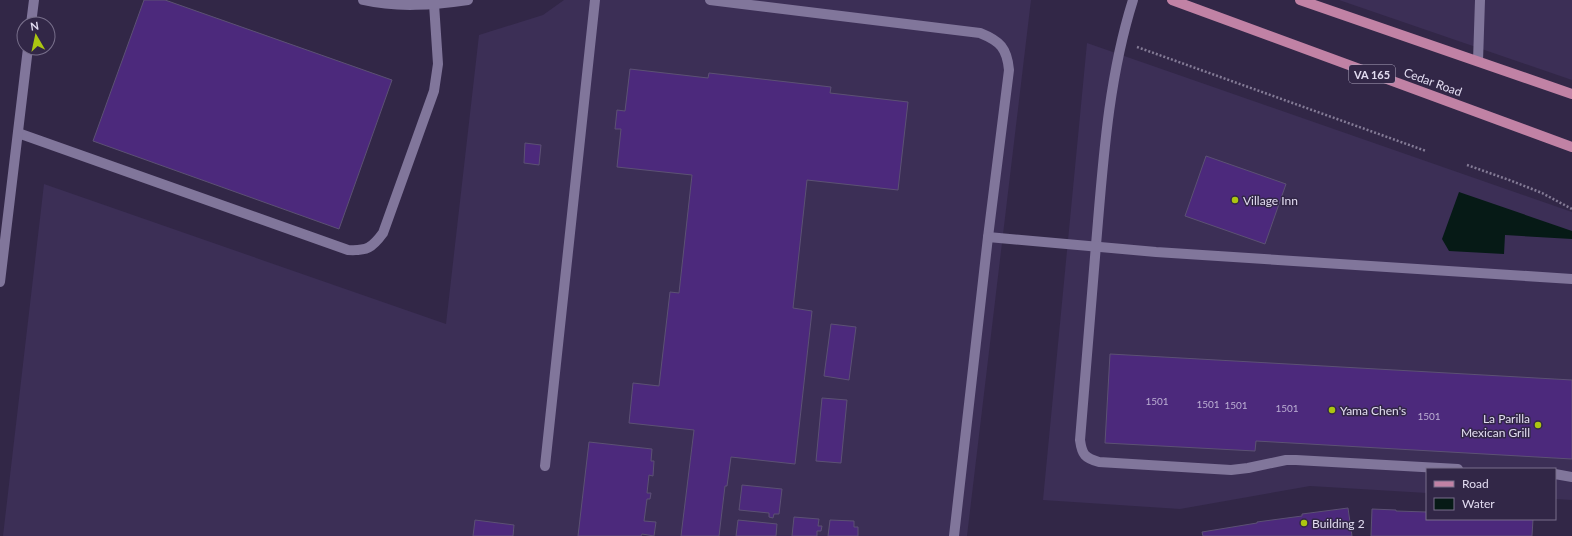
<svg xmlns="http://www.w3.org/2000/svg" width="1572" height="536" viewBox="0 0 1572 536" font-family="Lato,sans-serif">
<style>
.built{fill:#3c2f56}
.water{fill:#061a16}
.building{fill:#4c297c;stroke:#5c5174}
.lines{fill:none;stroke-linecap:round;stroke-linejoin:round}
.path{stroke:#847b96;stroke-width:2.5;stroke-dasharray:2 2;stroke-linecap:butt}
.lane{stroke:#81769b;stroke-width:10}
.secondary{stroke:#81769b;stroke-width:10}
.primary{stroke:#c182a5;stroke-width:10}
.poi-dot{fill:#acc611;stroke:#322747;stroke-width:1.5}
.labels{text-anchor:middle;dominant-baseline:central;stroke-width:3;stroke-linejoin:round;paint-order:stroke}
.number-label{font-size:10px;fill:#bcafd4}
.shield{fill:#322747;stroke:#ada6be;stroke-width:1}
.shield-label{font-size:11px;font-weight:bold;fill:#e2dcf1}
.street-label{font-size:12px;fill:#e2dcf1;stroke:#322747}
.poi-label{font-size:12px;fill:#e2dcf1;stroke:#322747;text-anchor:start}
</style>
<rect width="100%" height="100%" fill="#322747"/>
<g class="built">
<polygon points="564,0 1031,0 967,536 3,536 44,184 446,324 479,35 543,15"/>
<polygon points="1339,0 1572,0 1572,80"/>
<polygon points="1087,43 1572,212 1572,500 1555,499 1555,469 1427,469 1427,493 1310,486 1180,509 1043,500"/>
</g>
<polygon class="water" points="1459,192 1572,231 1572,239 1505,235 1504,254 1449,251 1442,239"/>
<g class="building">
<polygon points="144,0 165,0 392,80 339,229 93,141"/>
<polygon points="630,69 708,78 709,73 831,87 830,93 908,102 898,190 807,180 793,308 812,311 795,464 731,457 727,486 725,486 719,536 681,536 694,430 629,423 633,383 659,386 670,292 679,293 692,175 617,167 621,129 615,129 617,110 625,111"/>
<polygon points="525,143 541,145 539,165 524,163"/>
<polygon points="1206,156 1286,184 1265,244 1185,216"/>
<polygon points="831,324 856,327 849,380 824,376"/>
<polygon points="1110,354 1572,380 1572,459 1256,441 1255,451 1105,443"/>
<polygon points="822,398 847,400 841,463 816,461"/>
<polygon points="589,442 652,449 651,461 654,461 653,476 649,475 647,493 651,493 650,499 647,499 644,521 656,522 654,536 642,534 641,536 578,536"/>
<polygon points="742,485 782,489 779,514 774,514 773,518 769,517 769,513 739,510"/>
<polygon points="1348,508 1352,536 1203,536 1202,532 1257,523 1257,522 1302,516 1302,514"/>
<polygon points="1372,509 1396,510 1396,511 1427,512 1427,519 1533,519 1532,536 1371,536"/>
<polygon points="794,517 819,519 818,526 822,526 821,531 817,531 817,536 792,536"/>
<polygon points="475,520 514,525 513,536 473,536"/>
<polygon points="738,520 777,524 776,536 736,536"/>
<polygon points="830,520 854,521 854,527 858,527 858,536 828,536"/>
</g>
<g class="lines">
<g class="path">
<polyline points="1137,47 1426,151"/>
<polyline points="1467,165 1512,181 1542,193 1572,209"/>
</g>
<g class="lane">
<path d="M710 0 980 33C1000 41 1007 48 1009 70L988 237 954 536"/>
<path d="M1133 0C1108 79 1103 163 1096 245 1091 310 1085 375 1080 440 1082 455 1085 458 1099 462L1231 470 1248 468 1286 460H1296L1458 469"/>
<polyline points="1478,61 1480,0"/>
<path d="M18 133 348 250C367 251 372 248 383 233L434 91 438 64 434 4"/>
<polyline points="988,237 1156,252 1572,279"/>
<polyline points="545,466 595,0"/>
<polyline points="1555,474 1572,477"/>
</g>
<g class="secondary">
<path d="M363 0C398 8 433 5 468 0"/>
<polyline points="31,24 34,0"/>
<polyline points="0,282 28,48"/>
</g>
<g class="primary">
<polyline points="1172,0 1572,147"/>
<polyline points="1300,0 1572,94"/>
</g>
</g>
<g class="poi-dot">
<circle cx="1235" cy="200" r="4"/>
<circle cx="1332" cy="410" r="4"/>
<circle cx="1538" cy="425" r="4"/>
<circle cx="1304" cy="523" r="4"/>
</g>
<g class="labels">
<g class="number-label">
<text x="1157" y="401">1501</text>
<text x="1208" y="404">1501</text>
<text x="1236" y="405">1501</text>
<text x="1287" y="408">1501</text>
<text x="1429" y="416">1501</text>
</g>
<rect class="shield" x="1349" y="65" width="46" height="18" rx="3"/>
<g class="shield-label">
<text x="1372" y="74">VA 165</text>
</g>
<g class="street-label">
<text transform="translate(1433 82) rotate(20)">Cedar Road</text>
</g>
<g class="poi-label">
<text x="1243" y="200">Village Inn</text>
<text x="1340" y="410">Yama Chen's</text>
<text x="1530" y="418" text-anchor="end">La Parilla<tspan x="1530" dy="14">Mexican Grill</tspan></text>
<text x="1312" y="523">Building 2</text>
</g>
</g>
<rect x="1426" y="468" width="130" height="52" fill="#322747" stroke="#786f8b"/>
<rect x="1434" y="481" width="20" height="6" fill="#c182a5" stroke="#786f8b"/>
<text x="1462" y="488" font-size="12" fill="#e2dcf1">Road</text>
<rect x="1434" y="498" width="20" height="12" fill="#061a16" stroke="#786f8b"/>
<text x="1462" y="508" font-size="12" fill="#e2dcf1">Water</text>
<g transform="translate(36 36) rotate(351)"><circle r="19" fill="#322747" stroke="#786f8b"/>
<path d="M0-3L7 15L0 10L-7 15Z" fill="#acc611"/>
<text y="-6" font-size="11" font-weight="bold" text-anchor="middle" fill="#e2dcf1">N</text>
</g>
</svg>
